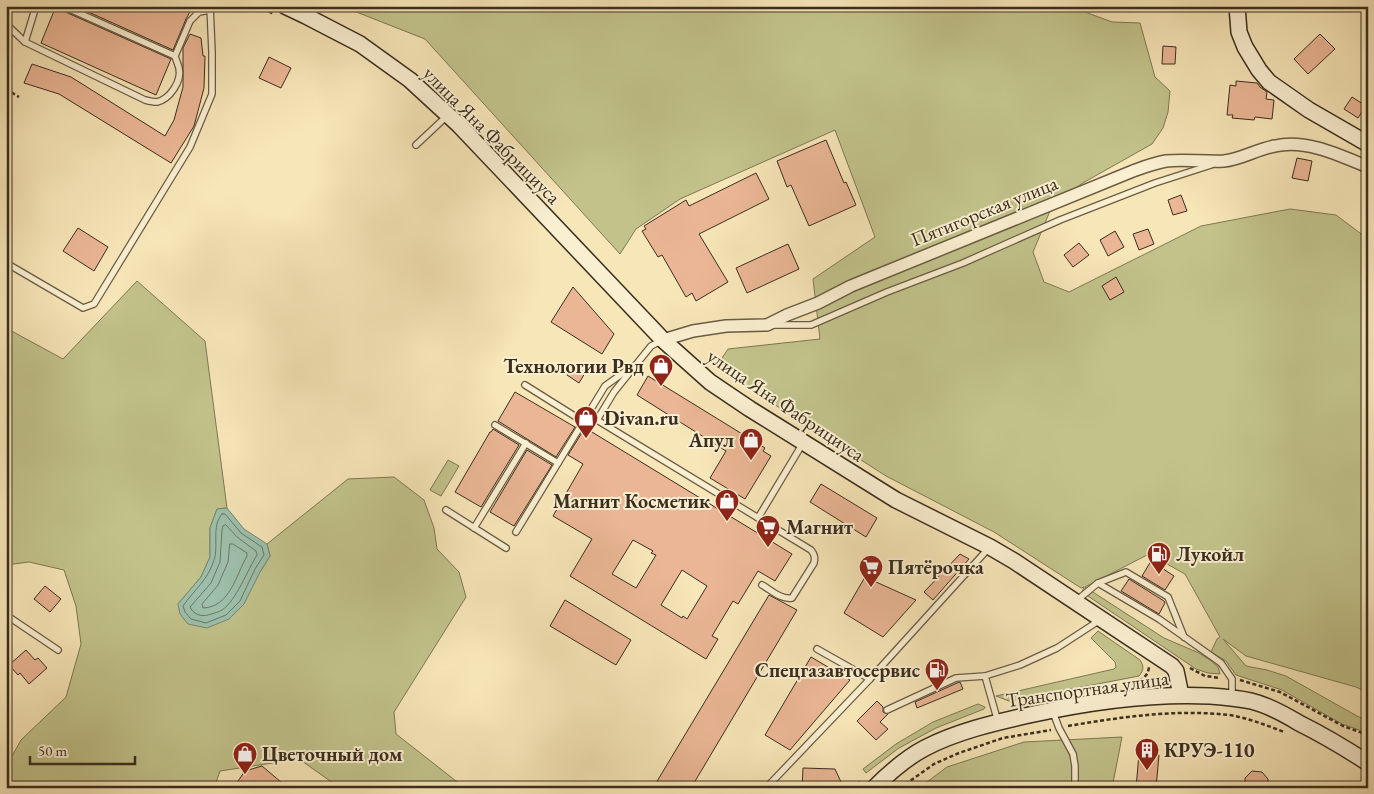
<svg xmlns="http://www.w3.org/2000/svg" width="1374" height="794" viewBox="0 0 1374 794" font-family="'EB Garamond',serif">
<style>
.green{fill:#c2c38b;stroke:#7e7854}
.water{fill:#9dc0ac;stroke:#768673}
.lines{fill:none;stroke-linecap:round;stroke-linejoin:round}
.shore{stroke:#6c7765;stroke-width:1}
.building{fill:#eab695;stroke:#3b2e1e;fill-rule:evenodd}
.lane-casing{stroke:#6a5c44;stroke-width:8}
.street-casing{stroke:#6a5c44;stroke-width:14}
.secondary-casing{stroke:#3b2e1e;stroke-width:18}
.path{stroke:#3b2e1e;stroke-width:2.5;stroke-dasharray:4 2.5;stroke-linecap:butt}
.lane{stroke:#faefd1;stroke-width:5.5}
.street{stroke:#faefd1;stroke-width:11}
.secondary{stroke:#faefd1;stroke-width:15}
.labels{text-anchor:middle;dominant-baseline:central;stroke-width:4;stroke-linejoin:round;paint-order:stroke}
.street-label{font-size:20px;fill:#3b2e1e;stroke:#faefd1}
.poi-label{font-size:20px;font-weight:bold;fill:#3b2e1e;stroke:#faefd1;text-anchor:start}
</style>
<rect width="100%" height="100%" fill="#f7e6b8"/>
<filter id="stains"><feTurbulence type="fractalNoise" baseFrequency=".004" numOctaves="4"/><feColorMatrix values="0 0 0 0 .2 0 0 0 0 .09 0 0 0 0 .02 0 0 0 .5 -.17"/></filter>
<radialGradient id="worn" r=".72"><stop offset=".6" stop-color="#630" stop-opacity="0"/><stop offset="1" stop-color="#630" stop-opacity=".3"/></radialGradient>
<g class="green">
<polygon points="341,6 1069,6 1112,22 1140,23 1155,77 1170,91 1168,112 1163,128 1152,144 1081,184 1050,211 1033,252 1044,282 1069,292 1201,226 1290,209 1336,215 1368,239 1368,693 1356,687 1246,656 1223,639 1246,666 1267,670 1286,676 1357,716 1368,721 1368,733 1342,724 1282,690 1236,675 1226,661 1211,652 1217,639 1220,637 1185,574 1149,554 1085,587 1164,638 1199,653 1210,660 1218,667 1220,674 1208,673 1196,669 1082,592 1084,587 1081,588 994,532 886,476 716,367 728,349 820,339 813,279 875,237 835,130 680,199 636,229 620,254 425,39"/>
<polygon points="137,281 205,341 227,508 217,509 210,528 210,557 201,577 178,604 260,572 270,556 267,544 348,479 394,477 424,500 434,528 437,549 459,572 466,597 394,712 396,734 465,788 340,788 299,759 220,771 214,788 6,788 6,767 21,740 66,697 81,644 76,606 64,570 29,562 6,565 6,328 63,359"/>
<polygon points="448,460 459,466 441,496 430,490"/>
<path d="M1098 631 1140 660C1144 666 1144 670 1139 676L1009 701 996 696 1114 669 1116 667 1115 662 1091 638Z"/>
<polygon points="978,704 985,707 984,709 936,728 899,748 866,773 863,769 896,744 933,722"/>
<polygon points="1122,737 1112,788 919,788 947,767 1024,742"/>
</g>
<polygon class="water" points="227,508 244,529 267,544 270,556 260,572 244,604 229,619 207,628 188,624 180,614 178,604 201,577 210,557 210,528 217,509"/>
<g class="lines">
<g class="shore">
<path d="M222 514H225L241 533 262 547 264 555 255 569 240 601 226 615 206 623 191 619 185 612 183 606C194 590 208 580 214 560 219 545 211 527 222 514Z"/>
<path d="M226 525 237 537 256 551 257 555C248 569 236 601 222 610 219 612 215 613 211 614 204 617 196 616 191 609L190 607 211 583 220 562 222 530 223 526Z"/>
<path d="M230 544H233L247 553V556C236 575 230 607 203 608L202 604 218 585 228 562Z"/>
</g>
</g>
<g class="building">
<polygon points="56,6 58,6 61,10 171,59 156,95 41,43"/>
<polygon points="75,6 193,6 186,19 173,50"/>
<polygon points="190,34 201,38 203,56 205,56 204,88 194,126 171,163 59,94 24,83 32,64 71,77 165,136 174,120 183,87 183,48"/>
<polygon points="1320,34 1335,49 1308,74 1294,59"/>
<polygon points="1163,46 1176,47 1175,64 1162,64"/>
<polygon points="269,57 291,68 281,88 259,78"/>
<polygon points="1236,81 1257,83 1260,87 1267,92 1266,99 1274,100 1272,119 1255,117 1254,120 1232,118 1233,115 1227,115 1230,85 1236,86"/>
<polygon points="1352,97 1366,106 1358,118 1344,109"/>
<polygon points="826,140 844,183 846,182 856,205 809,226 791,185 787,187 777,161"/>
<polygon points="1297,158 1312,161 1308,181 1292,178"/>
<polygon points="756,173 769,199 699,234 728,282 696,301 692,293 686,297 662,255 658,257 642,231 646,229 644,226 686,200 689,206"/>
<polygon points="1181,195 1187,211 1173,215 1168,200"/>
<polygon points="78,228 108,247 94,271 63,251"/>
<polygon points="1148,229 1154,244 1139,250 1133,234"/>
<polygon points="1115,231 1124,247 1108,256 1100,240"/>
<polygon points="1079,243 1089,255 1073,267 1064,255"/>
<polygon points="788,244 799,269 747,293 736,268"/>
<polygon points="1116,277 1124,292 1110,300 1102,286"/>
<polygon points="573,287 614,334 602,354 551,322"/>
<polygon points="573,365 585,373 579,383 567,375"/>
<polygon points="648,376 765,448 763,451 771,456 745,499 710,478 726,451 637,395"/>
<polygon points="515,392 575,427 556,457 498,421"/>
<polygon points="493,429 519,445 481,507 455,492 490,432 491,432"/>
<path d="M587 429 792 554 775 581 758 571 738 604 733 601 712 636 718 639 706 659 570 576 592 539 553 516 583 464 568 455 583 431 585 432ZM633 540 653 551 651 553 656 555 636 588 612 574ZM682 570 707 586 687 619 683 616 682 618 661 605Z"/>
<polygon points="527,450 552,465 514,526 490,512"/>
<polygon points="821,484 877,518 866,537 810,502"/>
<polygon points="960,554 969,559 933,600 924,592"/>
<polygon points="1151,561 1174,576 1165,590 1142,576"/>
<polygon points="865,577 916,600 883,637 844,613"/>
<polygon points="1129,579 1164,601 1165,603 1159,614 1121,591"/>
<polygon points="45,586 61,599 50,612 34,599"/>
<polygon points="769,595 797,610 691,788 653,788"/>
<polygon points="565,600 631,640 616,665 550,626"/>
<polygon points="26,650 35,660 38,658 47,668 29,684 20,673 18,675 9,665"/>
<polygon points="811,657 850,680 790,750 765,735"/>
<polygon points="960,682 963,689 917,708 915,702 957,683"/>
<polygon points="877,701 883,707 883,712 888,714 880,722 888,729 876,740 857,721"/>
<polygon points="1139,754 1159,755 1156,788 1136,788"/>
<polygon points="262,766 288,788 233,788 245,771"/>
<polygon points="803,768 835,769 841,782 837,788 802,788"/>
<polygon points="1252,771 1262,772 1268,779 1268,788 1245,788 1245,778"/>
</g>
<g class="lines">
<defs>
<g id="lane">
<polyline points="63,6 175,56"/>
<path d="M6 24 25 42 145 100C149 101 153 102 157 102 170 99 182 81 179 68 178 64 176 60 175 56L190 21 199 12 210 10"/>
<polyline points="25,42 36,6"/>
<polyline points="416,145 448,115"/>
<polyline points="6,263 83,308 94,304 190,147 212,94 212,52 210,6"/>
<polyline points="772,325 811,325 887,292 963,263 1060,220 1155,183 1211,165"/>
<path d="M663 340 651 346 614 392 597 420 811 550C815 555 815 558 814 563L792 598C781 600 771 590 762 585"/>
<polyline points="525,385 584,422"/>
<polyline points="495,425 558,463"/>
<polyline points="446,510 506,548"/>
<polyline points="758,518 803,443"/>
<polyline points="474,528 526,443"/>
<polyline points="516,532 605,386 630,368"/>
<polyline points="1098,583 1126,572 1168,597 1184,637"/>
<polyline points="1076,601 1098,583 1159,619 1221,663 1232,679 1232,698"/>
<polyline points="6,615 58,650"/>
<polyline points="817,649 870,679"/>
<polyline points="985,676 998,722"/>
<polyline points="887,710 956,678 985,676 1020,665 1057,648 1100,620"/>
<polyline points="1053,712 1059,728 1073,754 1075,766 1075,788"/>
<polyline points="766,788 870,679 988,549"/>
</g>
<path id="street" d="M663 340 693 331 726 326 767 325 787 315 818 303 851 286 1133 171C1144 167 1154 163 1166 161 1185 159 1205 162 1224 161 1242 159 1257 149 1275 146 1306 139 1339 155 1368 167"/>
<g id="secondary">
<polyline points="285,6 306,16 360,44 410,80 459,125 663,340 710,382 750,409 896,500 990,547 1014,561 1172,666 1176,671 1181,695"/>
<polyline points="1237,6 1239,32 1245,47 1259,70 1269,82 1309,110 1368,144"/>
<path d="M874 788C889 773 906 758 925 748 958 731 994 723 1029 715 1088 702 1149 693 1210 696 1224 697 1237 698 1251 701 1268 705 1284 714 1299 723 1323 735 1345 748 1368 763"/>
</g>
</defs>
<use href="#lane" class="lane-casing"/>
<use href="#street" class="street-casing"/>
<use href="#secondary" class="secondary-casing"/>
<g class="path">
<polyline points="257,6 274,14"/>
<polyline points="6,89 19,97"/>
<polyline points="1190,668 1205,676 1220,678"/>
<polyline points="1240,680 1280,692 1343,726 1368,735"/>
<path d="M1133 682C1142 681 1148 676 1149 667"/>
<path d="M1068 726C1121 717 1176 709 1229 715 1248 718 1266 725 1284 732"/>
<polyline points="1363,776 1368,785"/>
<polyline points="854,788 860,782"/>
<polyline points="900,788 934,764 959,753 1003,738 1051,730"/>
</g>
<use href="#lane" class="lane"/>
<use href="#street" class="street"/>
<use href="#secondary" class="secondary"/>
</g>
<defs>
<symbol id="shop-pin" viewBox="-11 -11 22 30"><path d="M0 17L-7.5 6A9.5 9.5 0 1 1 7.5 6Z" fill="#8f2418" stroke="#faefd1"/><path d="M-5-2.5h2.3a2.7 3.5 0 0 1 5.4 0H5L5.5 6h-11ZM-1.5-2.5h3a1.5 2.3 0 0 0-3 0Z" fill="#fff"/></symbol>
<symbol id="supermarket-pin" viewBox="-11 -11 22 30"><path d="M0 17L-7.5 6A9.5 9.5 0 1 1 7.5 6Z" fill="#8f2418" stroke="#faefd1"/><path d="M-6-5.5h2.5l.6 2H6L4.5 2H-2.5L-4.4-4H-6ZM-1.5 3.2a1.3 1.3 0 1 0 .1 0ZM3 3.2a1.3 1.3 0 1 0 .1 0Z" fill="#fff"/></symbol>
<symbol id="fuel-pin" viewBox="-11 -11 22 30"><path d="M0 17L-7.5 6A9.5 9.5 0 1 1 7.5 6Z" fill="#8f2418" stroke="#faefd1"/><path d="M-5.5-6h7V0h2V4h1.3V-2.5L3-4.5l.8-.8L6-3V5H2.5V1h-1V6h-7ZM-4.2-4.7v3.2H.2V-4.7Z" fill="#fff"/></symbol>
<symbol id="building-pin" viewBox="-11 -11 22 30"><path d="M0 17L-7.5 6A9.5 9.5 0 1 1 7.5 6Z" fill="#8f2418" stroke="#faefd1"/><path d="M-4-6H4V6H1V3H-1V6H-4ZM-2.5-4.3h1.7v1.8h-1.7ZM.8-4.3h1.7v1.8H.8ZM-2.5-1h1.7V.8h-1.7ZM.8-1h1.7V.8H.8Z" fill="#fff"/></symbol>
</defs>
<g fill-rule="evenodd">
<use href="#shop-pin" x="647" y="352" width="28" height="38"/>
<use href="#shop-pin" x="572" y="404" width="28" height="38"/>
<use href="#shop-pin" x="737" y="426" width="28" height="38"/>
<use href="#shop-pin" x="713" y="487" width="28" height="38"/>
<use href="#supermarket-pin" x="754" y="513" width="28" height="38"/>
<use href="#fuel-pin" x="1145" y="540" width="28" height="38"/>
<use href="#supermarket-pin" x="857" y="553" width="28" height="38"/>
<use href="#fuel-pin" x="923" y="656" width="28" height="38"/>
<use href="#building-pin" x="1133" y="736" width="28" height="38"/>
<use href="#shop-pin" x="231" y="740" width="28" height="38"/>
</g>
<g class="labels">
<g class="street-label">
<text transform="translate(492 135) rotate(45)">улица Яна Фабрициуса</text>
<text transform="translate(984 211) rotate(-22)">Пятигорская улица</text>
<text transform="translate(786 405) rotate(34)">улица Яна Фабрициуса</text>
<text transform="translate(1087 689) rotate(-8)">Транспортная улица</text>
</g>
<g class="poi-label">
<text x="644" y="366" text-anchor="end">Технологии Рвд</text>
<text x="604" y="418">Divan.ru</text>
<text x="734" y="440" text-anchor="end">Апул</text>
<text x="710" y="501" text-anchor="end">Магнит Косметик</text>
<text x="786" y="527">Магнит</text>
<text x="1176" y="554">Лукойл</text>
<text x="888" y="567">Пятёрочка</text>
<text x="920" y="670" text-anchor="end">Спецгазавтосервис</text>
<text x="1164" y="750">КРУЭ-110</text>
<text x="262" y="754">Цветочный дом</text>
</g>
</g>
<rect width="1374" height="794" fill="none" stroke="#f7e6b8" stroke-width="25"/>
<rect x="8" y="8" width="1359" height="779" fill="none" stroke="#3b2e1e" stroke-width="2.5"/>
<rect x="12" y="12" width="1349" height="769" fill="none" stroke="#3b2e1e"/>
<path d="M30 756v8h105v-8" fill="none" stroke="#3b2e1e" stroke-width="2.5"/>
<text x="38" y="756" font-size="15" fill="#3b2e1e" stroke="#faefd1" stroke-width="4" paint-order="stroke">50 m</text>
<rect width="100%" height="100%" filter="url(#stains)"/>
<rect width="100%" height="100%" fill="url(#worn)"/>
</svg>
